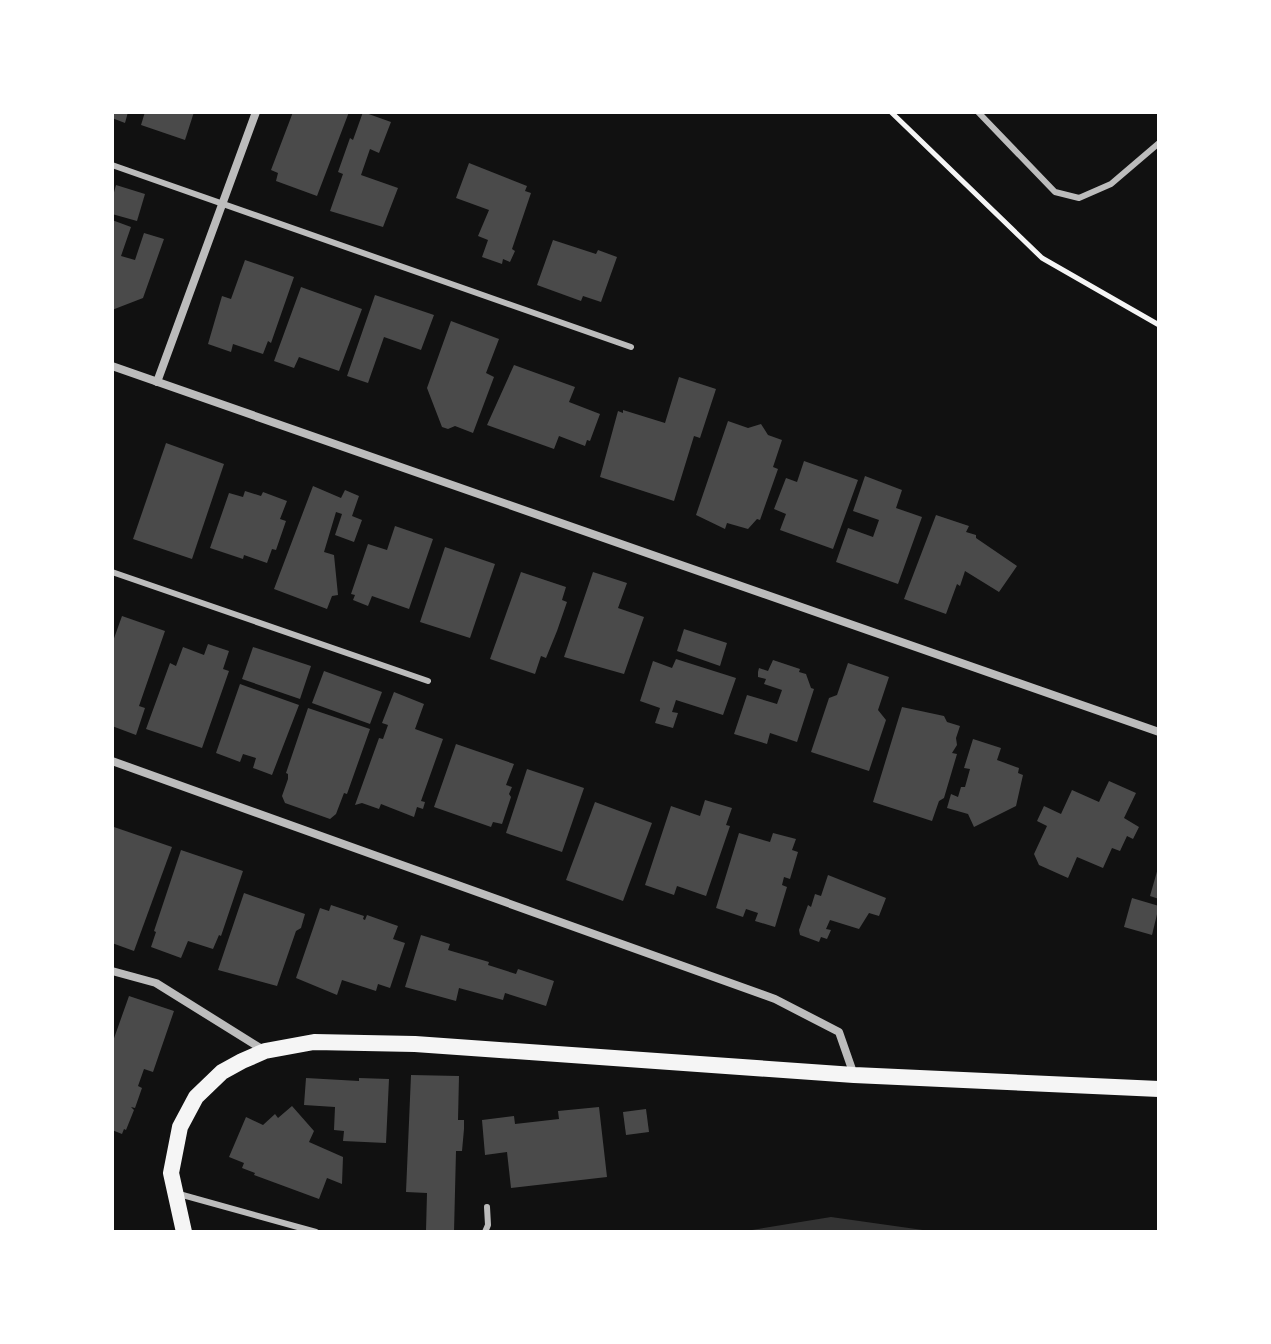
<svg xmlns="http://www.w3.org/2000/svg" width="1271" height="1344" viewBox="0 0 1271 1344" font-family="Manrope,sans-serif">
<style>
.water{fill:#333}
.building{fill:#4a4a4a}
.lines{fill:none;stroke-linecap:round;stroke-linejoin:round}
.path{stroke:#f5f5f5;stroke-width:5}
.service{stroke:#bcbcbc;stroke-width:6}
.minor{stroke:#bcbcbc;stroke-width:8}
.secondary{stroke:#f5f5f5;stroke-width:16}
</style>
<rect width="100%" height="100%" fill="#111"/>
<polygon class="water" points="831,1217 937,1232 740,1232"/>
<g class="building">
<polygon points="112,112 128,112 125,123 112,118"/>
<polygon points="145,112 194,112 185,140 141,125"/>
<polygon points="293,112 349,112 317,196 276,181 278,173 271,170"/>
<polygon points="363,112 391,122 379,153 370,149 361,175 398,188 383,227 330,211 343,174 338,172 350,138 353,140"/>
<polygon points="469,163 527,186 525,191 531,193 512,249 515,251 510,262 503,259 502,264 482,257 488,240 478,236 489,210 456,198"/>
<polygon points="116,185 145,194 137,221 112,214 112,200"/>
<polygon points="112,220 131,227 121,256 135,260 144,233 164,239 143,298 112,310"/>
<polygon points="553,240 596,254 598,250 617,257 601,302 583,296 581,301 537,285"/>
<polygon points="245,260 294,277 271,343 268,341 263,354 233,344 231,352 208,344 222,296 231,299"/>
<polygon points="301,287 362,309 339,371 299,357 294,368 274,361"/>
<polygon points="375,295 434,315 421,350 384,337 368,383 347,376"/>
<polygon points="451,321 499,339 486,373 494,377 473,433 455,426 448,429 442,427 427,388"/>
<polygon points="514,365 575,387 569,402 600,414 590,441 587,440 585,446 559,436 554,449 487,425"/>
<polygon points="679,377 716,389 700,438 694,436 674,501 600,477 618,411 623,413 623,410 665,423"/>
<polygon points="728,421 748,428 761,424 768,435 782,440 773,467 778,469 760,520 757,519 748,529 727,523 725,529 696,515"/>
<polygon points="166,443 224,464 192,559 133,539"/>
<polygon points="804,461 858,480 833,549 780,530 786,514 774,509 786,478 797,482"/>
<polygon points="865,476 902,490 896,508 922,517 898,584 836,562 848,528 873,537 879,520 853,511"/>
<polygon points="313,486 341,498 345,490 359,496 352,516 362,520 354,542 335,535 342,514 336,512 324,552 334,555 338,595 332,596 327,609 274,589"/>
<polygon points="245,491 261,496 263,492 287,501 280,519 286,521 276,550 272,549 267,563 244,555 243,559 210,548 229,493 243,497"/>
<polygon points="936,515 969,526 966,532 976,535 976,538 1017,566 999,592 965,571 960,586 957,584 946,614 904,599"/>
<polygon points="395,526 433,539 409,609 372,596 368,606 353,600 355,595 351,594 368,544 387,550"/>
<polygon points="445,547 495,564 470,638 420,622"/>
<polygon points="521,572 566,587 562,600 567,602 557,631 546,658 541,656 535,674 490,659"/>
<polygon points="593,572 627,583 618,608 644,617 624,674 564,657"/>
<polygon points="122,616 165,631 139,706 145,708 136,735 112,726 112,644"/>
<polygon points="684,629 727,643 720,666 677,651"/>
<polygon points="208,644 229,651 223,669 229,671 202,748 146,729 170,663 176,666 183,647 204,655"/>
<polygon points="253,647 311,666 300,699 242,679"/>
<polygon points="676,659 736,678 723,715 676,700 672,712 678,713 673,728 655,723 660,708 640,701 653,661 672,668"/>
<polygon points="773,660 800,669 799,672 806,674 811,688 814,689 797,742 770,733 767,744 734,734 747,695 777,704 782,690 764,684 766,679 758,677 758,672 759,668 768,671"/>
<polygon points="848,663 889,677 878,710 886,720 869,771 811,752 829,698 837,695"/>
<polygon points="324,671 382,692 370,724 312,703"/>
<polygon points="240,684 299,705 272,775 253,768 256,758 243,754 240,762 216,753"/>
<polygon points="394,692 424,704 415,729 443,739 421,801 425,802 423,809 417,807 414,817 381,804 379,809 362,803 355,805 379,738 383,739 388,725 382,723"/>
<polygon points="902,707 944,716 947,722 960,726 956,738 957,745 952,753 957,754 944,798 939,801 932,821 873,802"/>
<polygon points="308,708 370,729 347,794 344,793 336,814 330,819 285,803 282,796 288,779 288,774 286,773"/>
<polygon points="973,739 1001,748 997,760 1019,768 1018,773 1023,775 1016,806 974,827 968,814 947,808 951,794 958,797 961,787 965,787 970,769 964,768"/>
<polygon points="456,744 514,764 506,785 512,787 509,794 511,797 502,824 493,822 491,827 434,807"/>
<polygon points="527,769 584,788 562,852 506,833"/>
<polygon points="1109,781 1136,793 1124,818 1139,827 1133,839 1127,836 1120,851 1112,848 1103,868 1077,857 1068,878 1039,865 1034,854 1047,826 1037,821 1044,806 1061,814 1072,790 1099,802"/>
<polygon points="705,800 732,808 726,825 730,826 706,896 677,886 674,895 645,885 671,806 700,816"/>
<polygon points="595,802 652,823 623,901 566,880"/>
<polygon points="114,827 172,847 134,951 112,943"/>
<polygon points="739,833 770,842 773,833 796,839 792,850 798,852 790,879 784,877 782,885 787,887 775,927 755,921 758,913 746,909 743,917 716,908"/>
<polygon points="181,850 243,871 221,936 219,935 213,949 188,941 181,958 151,947 156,932 154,931"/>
<polygon points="1158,868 1159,868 1159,899 1150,896"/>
<polygon points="828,875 886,898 879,916 869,913 859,929 830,920 826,929 831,930 827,939 821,937 819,942 800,935 799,930 808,905 811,907 815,894 821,896"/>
<polygon points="244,893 305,914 301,928 296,931 277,986 218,970"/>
<polygon points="1132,898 1159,906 1152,935 1124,927"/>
<polygon points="331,905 364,916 363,919 365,920 367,915 398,926 393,939 405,943 390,988 378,984 376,991 342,980 337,995 296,978 320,908 329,911"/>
<polygon points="421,935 450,944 448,950 489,962 488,965 516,974 518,969 554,981 546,1006 505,993 503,1000 459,988 456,1001 405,987"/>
<polygon points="129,996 174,1011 153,1072 144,1069 138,1086 142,1088 135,1108 131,1107 134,1110 126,1130 124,1129 122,1134 112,1130 112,1044"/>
<polygon points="411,1075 459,1076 458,1120 464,1120 464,1129 462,1151 456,1151 454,1232 426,1231 427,1193 406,1192"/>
<polygon points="306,1078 359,1081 359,1078 389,1079 386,1143 343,1141 344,1131 334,1130 335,1107 304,1105"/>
<polygon points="292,1106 314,1131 309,1142 343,1157 342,1184 327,1178 319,1199 254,1175 255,1173 242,1168 244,1163 229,1157 246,1117 263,1125 275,1114 278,1118"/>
<polygon points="599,1107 607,1177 511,1188 507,1152 485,1155 482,1120 514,1116 515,1124 559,1119 558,1111"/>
<polygon points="646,1109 649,1132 626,1135 623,1112"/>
</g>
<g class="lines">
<polyline class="path" points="891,112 1042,258 1159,325"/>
<g class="service">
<polyline points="978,112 1055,192 1079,198 1111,184 1159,143"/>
<polyline points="112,165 631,347"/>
<polyline points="112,572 428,681"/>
<polyline points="179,1194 316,1232"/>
<polyline points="485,1232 488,1225 487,1207"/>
</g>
<g class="minor">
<polyline points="112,366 1159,732"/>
<polyline points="157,382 256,112"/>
<polyline points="112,761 775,999 839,1032 854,1075"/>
<polyline points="112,971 156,983 265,1051"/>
</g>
<polyline class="secondary" points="184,1232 171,1173 180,1127 196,1097 222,1072 242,1061 265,1051 314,1042 415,1044 854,1075 1159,1089"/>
</g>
<rect width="1271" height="1344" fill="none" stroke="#ffffff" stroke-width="228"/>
</svg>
